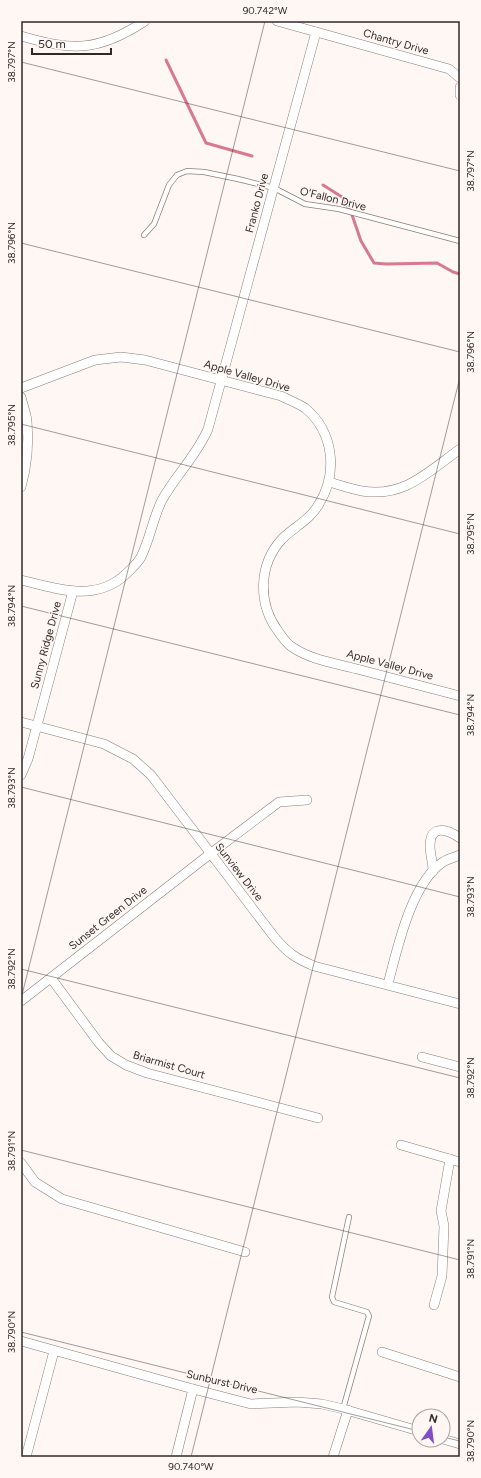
<svg xmlns="http://www.w3.org/2000/svg" width="481" height="1478" viewBox="0 0 481 1478" font-family="Figtree,sans-serif">
<style>
.lines{fill:none;stroke-linecap:round;stroke-linejoin:round}
.stream{stroke:#d77a8f;stroke-width:3}
.lane-casing{stroke:#8c7e77;stroke-width:6}
.street-casing{stroke:#8c7e77;stroke-width:10}
.lane{stroke:#fff;stroke-width:4.5}
.street{stroke:#fff;stroke-width:9}
.ticks{fill:none;stroke:#302a27;stroke-width:1;stroke-opacity:0.45}
.labels{text-anchor:middle;dominant-baseline:central;stroke-width:3;stroke-linejoin:round;paint-order:stroke}
.street-label{font-size:11px;fill:#302a27;stroke:#fef7f4}
.neatline{fill:none;stroke:#302a27;stroke-width:1.5}
.ticks-label{font-size:10px;text-anchor:middle;fill:#302a27}
</style>
<rect width="100%" height="100%" fill="#fef7f4"/>
<g class="lines">
<g class="stream">
<polyline points="166,60 206,143 252,156"/>
<polyline points="323,185 342,197 351,212 361,241 374,263 386,264 437,263 453,272 460,274"/>
</g>
<defs>
<g id="lane">
<polyline points="144,235 154,224 169,185 177,175 187,171 204,172 238,179 274,188 305,204 339,209 460,241"/>
<polyline points="343,1409 369,1316 367,1312 334,1302 332,1297 349,1217"/>
</g>
<g id="street">
<polyline points="277,21 449,69 460,78"/>
<path d="M21 36C73 51 98 52 145 21"/>
<polyline points="460,87 460,95"/>
<path d="M21 388 95 360 121 357 145 360 281 396C289 400 297 403 305 408 334 432 338 473 319 504 310 520 294 527 282 539 258 565 258 604 278 631 282 637 286 643 292 647 311 660 335 663 357 669 392 678 426 687 460 696"/>
<path d="M21 397C23 405 26 413 27 421 29 443 27 466 21 487"/>
<path d="M329 482C340 485 351 489 362 491 404 498 428 472 460 449"/>
<path d="M21 580C57 589 97 603 127 573 132 568 138 563 141 557 150 539 153 518 162 500 176 475 197 455 208 429L316 32"/>
<path d="M21 722 104 744 133 759 151 775 275 938C288 953 295 958 314 966L460 1004"/>
<polyline points="21,775 28,759 73,591"/>
<path d="M433 871C433 863 430 854 430 846 430 823 448 830 460 838"/>
<polyline points="51,978 99,1043 111,1056 126,1065 147,1073 318,1118"/>
<path d="M388 984C397 950 411 883 443 862 448 859 455 857 460 855"/>
<polyline points="21,1001 210,854 279,802 307,800"/>
<polyline points="422,1057 460,1067"/>
<polyline points="401,1145 460,1162"/>
<polyline points="21,1163 35,1182 62,1199 245,1252"/>
<polyline points="434,1305 442,1276 444,1226 441,1211 450,1159"/>
<polyline points="21,1341 193,1389 251,1404 297,1402 322,1404 343,1409 419,1431"/>
<polyline points="382,1352 460,1377"/>
<polyline points="443,1439 460,1444"/>
<polyline points="26,1457 54,1351"/>
<polyline points="176,1457 193,1389"/>
<polyline points="333,1457 348,1410"/>
</g>
</defs>
<use href="#lane" class="lane-casing"/>
<use href="#street" class="street-casing"/>
<use href="#lane" class="lane"/>
<use href="#street" class="street"/>
</g>
<path class="ticks" d="M21 62 460 171M21 243 460 352M21 424 460 534M21 606 460 715M21 787 460 897M21 969 460 1078M21 999 265 21M21 1150 460 1260M21 1332 419 1431M443 1437 460 1441M191 1457 460 377"/>
<g class="labels">
<g class="street-label">
<text transform="translate(396 42) rotate(16)">Chantry Drive</text>
<text transform="translate(333 199) rotate(14)">O'Fallon Drive</text>
<text transform="translate(257 203) rotate(-75)">Franko Drive</text>
<text transform="translate(247 376) rotate(16)">Apple Valley Drive</text>
<text transform="translate(46 645) rotate(-75)">Sunny Ridge Drive</text>
<text transform="translate(390 665) rotate(15)">Apple Valley Drive</text>
<text transform="translate(239 872) rotate(52)">Sunview Drive</text>
<text transform="translate(108 918) rotate(-38)">Sunset Green Drive</text>
<text transform="translate(169 1065) rotate(16)">Briarmist Court</text>
<text transform="translate(222 1382) rotate(13)">Sunburst Drive</text>
</g>
</g>
<rect width="481" height="1478" fill="none" stroke="#fef7f4" stroke-width="44"/>
<g transform="translate(431 1428) rotate(14)"><circle r="19" fill="#fef7f4" stroke="#aca5a2"/>
<path d="M0-3L7 15L0 10L-7 15Z" fill="#824dc5"/>
<text y="-6" font-size="11" font-weight="bold" text-anchor="middle" fill="#302a27">N</text>
</g>
<path d="M32 48v6h79v-6" fill="none" stroke="#302a27" stroke-width="2"/>
<text x="38" y="48" font-size="12" fill="#302a27" stroke="#fef7f4" stroke-width="3" paint-order="stroke">50 m</text>
<rect x="22" y="22" width="437" height="1434" class="neatline"/>
<g class="ticks-label">
<text x="265" y="14">90.742°W</text>
<text transform="translate(11 62) rotate(-90)" y="4">38.797°N</text>
<text transform="translate(470 171) rotate(-90)" y="4">38.797°N</text>
<text transform="translate(11 243) rotate(-90)" y="4">38.796°N</text>
<text transform="translate(470 352) rotate(-90)" y="4">38.796°N</text>
<text transform="translate(11 425) rotate(-90)" y="4">38.795°N</text>
<text transform="translate(470 534) rotate(-90)" y="4">38.795°N</text>
<text transform="translate(11 606) rotate(-90)" y="4">38.794°N</text>
<text transform="translate(470 715) rotate(-90)" y="4">38.794°N</text>
<text transform="translate(11 788) rotate(-90)" y="4">38.793°N</text>
<text transform="translate(470 897) rotate(-90)" y="4">38.793°N</text>
<text transform="translate(11 969) rotate(-90)" y="4">38.792°N</text>
<text transform="translate(470 1078) rotate(-90)" y="4">38.792°N</text>
<text transform="translate(11 1151) rotate(-90)" y="4">38.791°N</text>
<text transform="translate(470 1259) rotate(-90)" y="4">38.791°N</text>
<text transform="translate(11 1332) rotate(-90)" y="4">38.790°N</text>
<text transform="translate(470 1441) rotate(-90)" y="4">38.790°N</text>
<text x="191" y="1470">90.740°W</text>
</g>
</svg>
